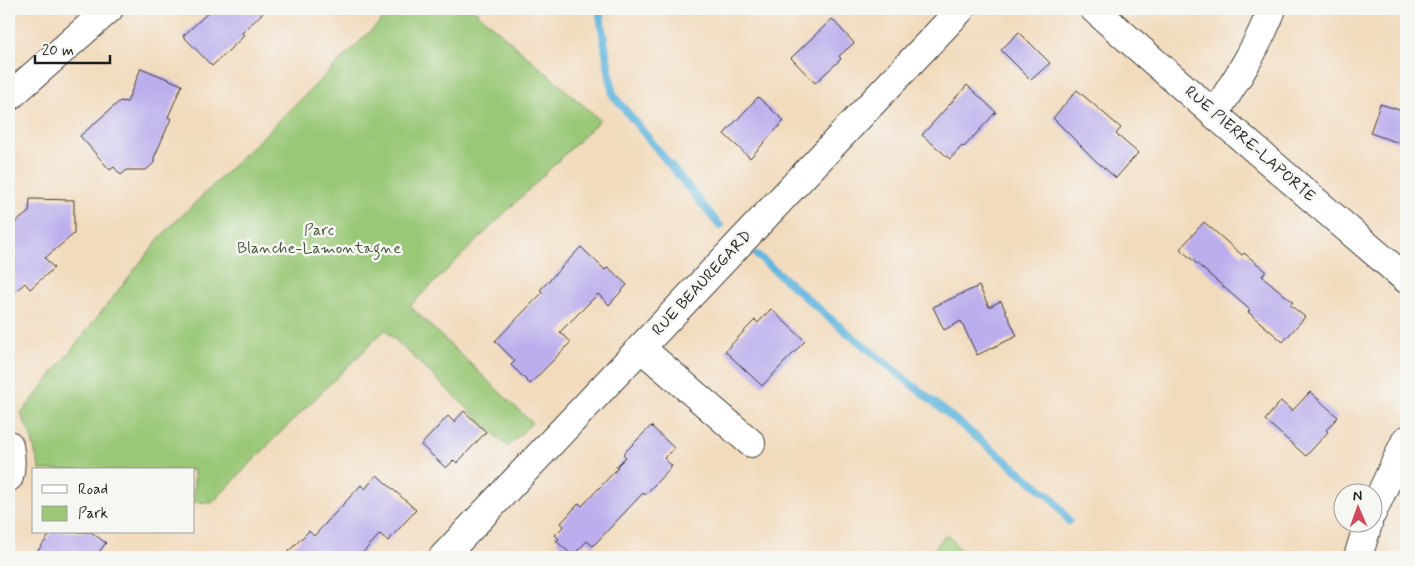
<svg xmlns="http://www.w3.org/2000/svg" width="1415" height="566" viewBox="0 0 1415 566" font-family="Mynerve,sans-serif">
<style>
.green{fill:#9ac877;stroke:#5b724a}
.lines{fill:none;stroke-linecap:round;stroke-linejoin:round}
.stream{stroke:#62b6de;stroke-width:8}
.building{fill:#bcaeed}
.street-casing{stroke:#3c3934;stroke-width:30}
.street{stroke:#fff;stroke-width:28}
.labels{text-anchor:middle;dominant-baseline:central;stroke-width:5;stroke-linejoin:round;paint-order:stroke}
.street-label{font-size:16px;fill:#1c1c1c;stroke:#f6f6f2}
.park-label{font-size:16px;fill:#48583c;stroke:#f6f6f2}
</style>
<rect width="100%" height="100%" fill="#f6f6f2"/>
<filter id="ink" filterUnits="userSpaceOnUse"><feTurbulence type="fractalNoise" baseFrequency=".02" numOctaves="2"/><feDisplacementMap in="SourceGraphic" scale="10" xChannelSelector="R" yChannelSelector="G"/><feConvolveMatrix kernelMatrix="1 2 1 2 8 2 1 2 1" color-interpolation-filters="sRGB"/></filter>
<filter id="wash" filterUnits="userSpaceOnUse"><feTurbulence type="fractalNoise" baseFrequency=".0096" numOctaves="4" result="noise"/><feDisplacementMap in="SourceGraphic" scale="20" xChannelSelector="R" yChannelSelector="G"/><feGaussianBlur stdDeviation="1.12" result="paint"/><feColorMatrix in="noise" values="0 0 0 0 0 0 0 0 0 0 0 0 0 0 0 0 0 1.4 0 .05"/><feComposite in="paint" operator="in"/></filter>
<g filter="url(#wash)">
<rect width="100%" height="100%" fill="#f2dbbd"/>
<g class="green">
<polygon points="393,9 473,9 600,120 410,306 532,423 508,447 385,330 278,435 212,503 194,502 194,470 40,470 30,434 21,414 161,236"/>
<polygon points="947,533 966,557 927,557"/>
</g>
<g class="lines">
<g class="stream">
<polyline points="599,9 613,95 720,226"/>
<polyline points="757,255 827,316 1053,499 1069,521"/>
</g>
</g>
<g id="blocks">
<g class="building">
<polygon points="212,9 267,9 242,33 244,36 212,66 183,36"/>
<polygon points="832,19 854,43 839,56 841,59 815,83 791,58"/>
<polygon points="1019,32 1050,63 1031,80 1001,50"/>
<polygon points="141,68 182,85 168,117 171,119 154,158 154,163 146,170 127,170 121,175 114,167 110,170 80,136 120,101 127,102"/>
<polygon points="967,85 996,112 964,147 962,146 950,159 922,135"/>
<polygon points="1077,90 1121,128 1116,134 1138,153 1116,178 1096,161 1053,118"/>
<polygon points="758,97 784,121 750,158 724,134"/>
<polygon points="1380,104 1406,112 1406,120 1399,143 1370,133"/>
<polygon points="30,199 74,200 74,234 45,258 54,268 30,289 25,283 9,297 9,227 29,212"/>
<polygon points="1204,222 1242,255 1244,253 1266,271 1262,276 1293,302 1290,305 1305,317 1283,342 1248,312 1250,310 1180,249"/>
<polygon points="581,247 605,270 608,267 627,285 609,305 598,294 560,332 571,342 530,384 511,365 515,361 495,341 543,292 540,290"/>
<polygon points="979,286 989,307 1001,301 1017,336 977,355 961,321 944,330 933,307"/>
<polygon points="771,309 805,341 762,386 725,351 755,320 758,323"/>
<polygon points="1310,392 1338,417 1326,430 1328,432 1306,456 1265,420 1281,401 1292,411"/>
<polygon points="464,411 486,432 457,463 454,460 446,468 421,445 448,416 454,422"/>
<polygon points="651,426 674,448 664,458 672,466 645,495 643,493 593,546 587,541 574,554 572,552 571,554 556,541 559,539 555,535 564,526 561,523 579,503 582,506 618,468 616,467 626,457 623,454"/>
<polygon points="377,475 416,510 388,541 380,534 359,557 283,557 309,531 314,536 361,485 365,489"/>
<polygon points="52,532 91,532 106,543 95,557 33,557"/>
</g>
</g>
</g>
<g filter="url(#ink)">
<use href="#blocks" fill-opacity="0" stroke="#3c3934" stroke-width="1"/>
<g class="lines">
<defs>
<g id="street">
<polyline points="1094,9 1214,114 1406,279"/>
<polyline points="9,97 109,9"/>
<path d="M1214 114C1236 81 1258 46 1272 9"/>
<polyline points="641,348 751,443"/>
<path d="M9 445C11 456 12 466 9 477"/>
<polyline points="1372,513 1406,440"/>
<polyline points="443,557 961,9"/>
<polyline points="1358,557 1368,524"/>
</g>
</defs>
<use href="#street" class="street-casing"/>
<use href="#street" class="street"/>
</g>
</g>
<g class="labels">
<g class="street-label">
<text transform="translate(1250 144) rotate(41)">RUE PIERRE-LAPORTE</text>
<text transform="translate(702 283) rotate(-47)">RUE BEAUREGARD</text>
</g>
<g class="park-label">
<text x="319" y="230">Parc<tspan x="319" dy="18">Blanche-Lamontagne</tspan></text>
</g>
</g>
<rect width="1415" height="566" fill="none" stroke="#f6f6f2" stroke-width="30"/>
<rect x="32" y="468" width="162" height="65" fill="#f6f6f2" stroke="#9f9f9c"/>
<rect x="42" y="485" width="25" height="8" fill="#ffffff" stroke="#9f9f9c"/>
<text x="78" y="494" font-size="15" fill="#1c1c1c">Road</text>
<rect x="42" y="506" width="25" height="15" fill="#9ac877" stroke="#9f9f9c"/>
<text x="78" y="518" font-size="15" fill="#1c1c1c">Park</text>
<g transform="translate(1358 508) rotate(358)"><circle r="24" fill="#f6f6f2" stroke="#9f9f9c"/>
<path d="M0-4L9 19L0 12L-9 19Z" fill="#d1495b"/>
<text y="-8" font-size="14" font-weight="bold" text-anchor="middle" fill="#1c1c1c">N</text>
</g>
<path d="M35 55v8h75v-8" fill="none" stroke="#1c1c1c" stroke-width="2.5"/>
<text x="42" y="55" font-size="15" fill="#1c1c1c" stroke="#f6f6f2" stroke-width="4" paint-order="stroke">20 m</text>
</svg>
